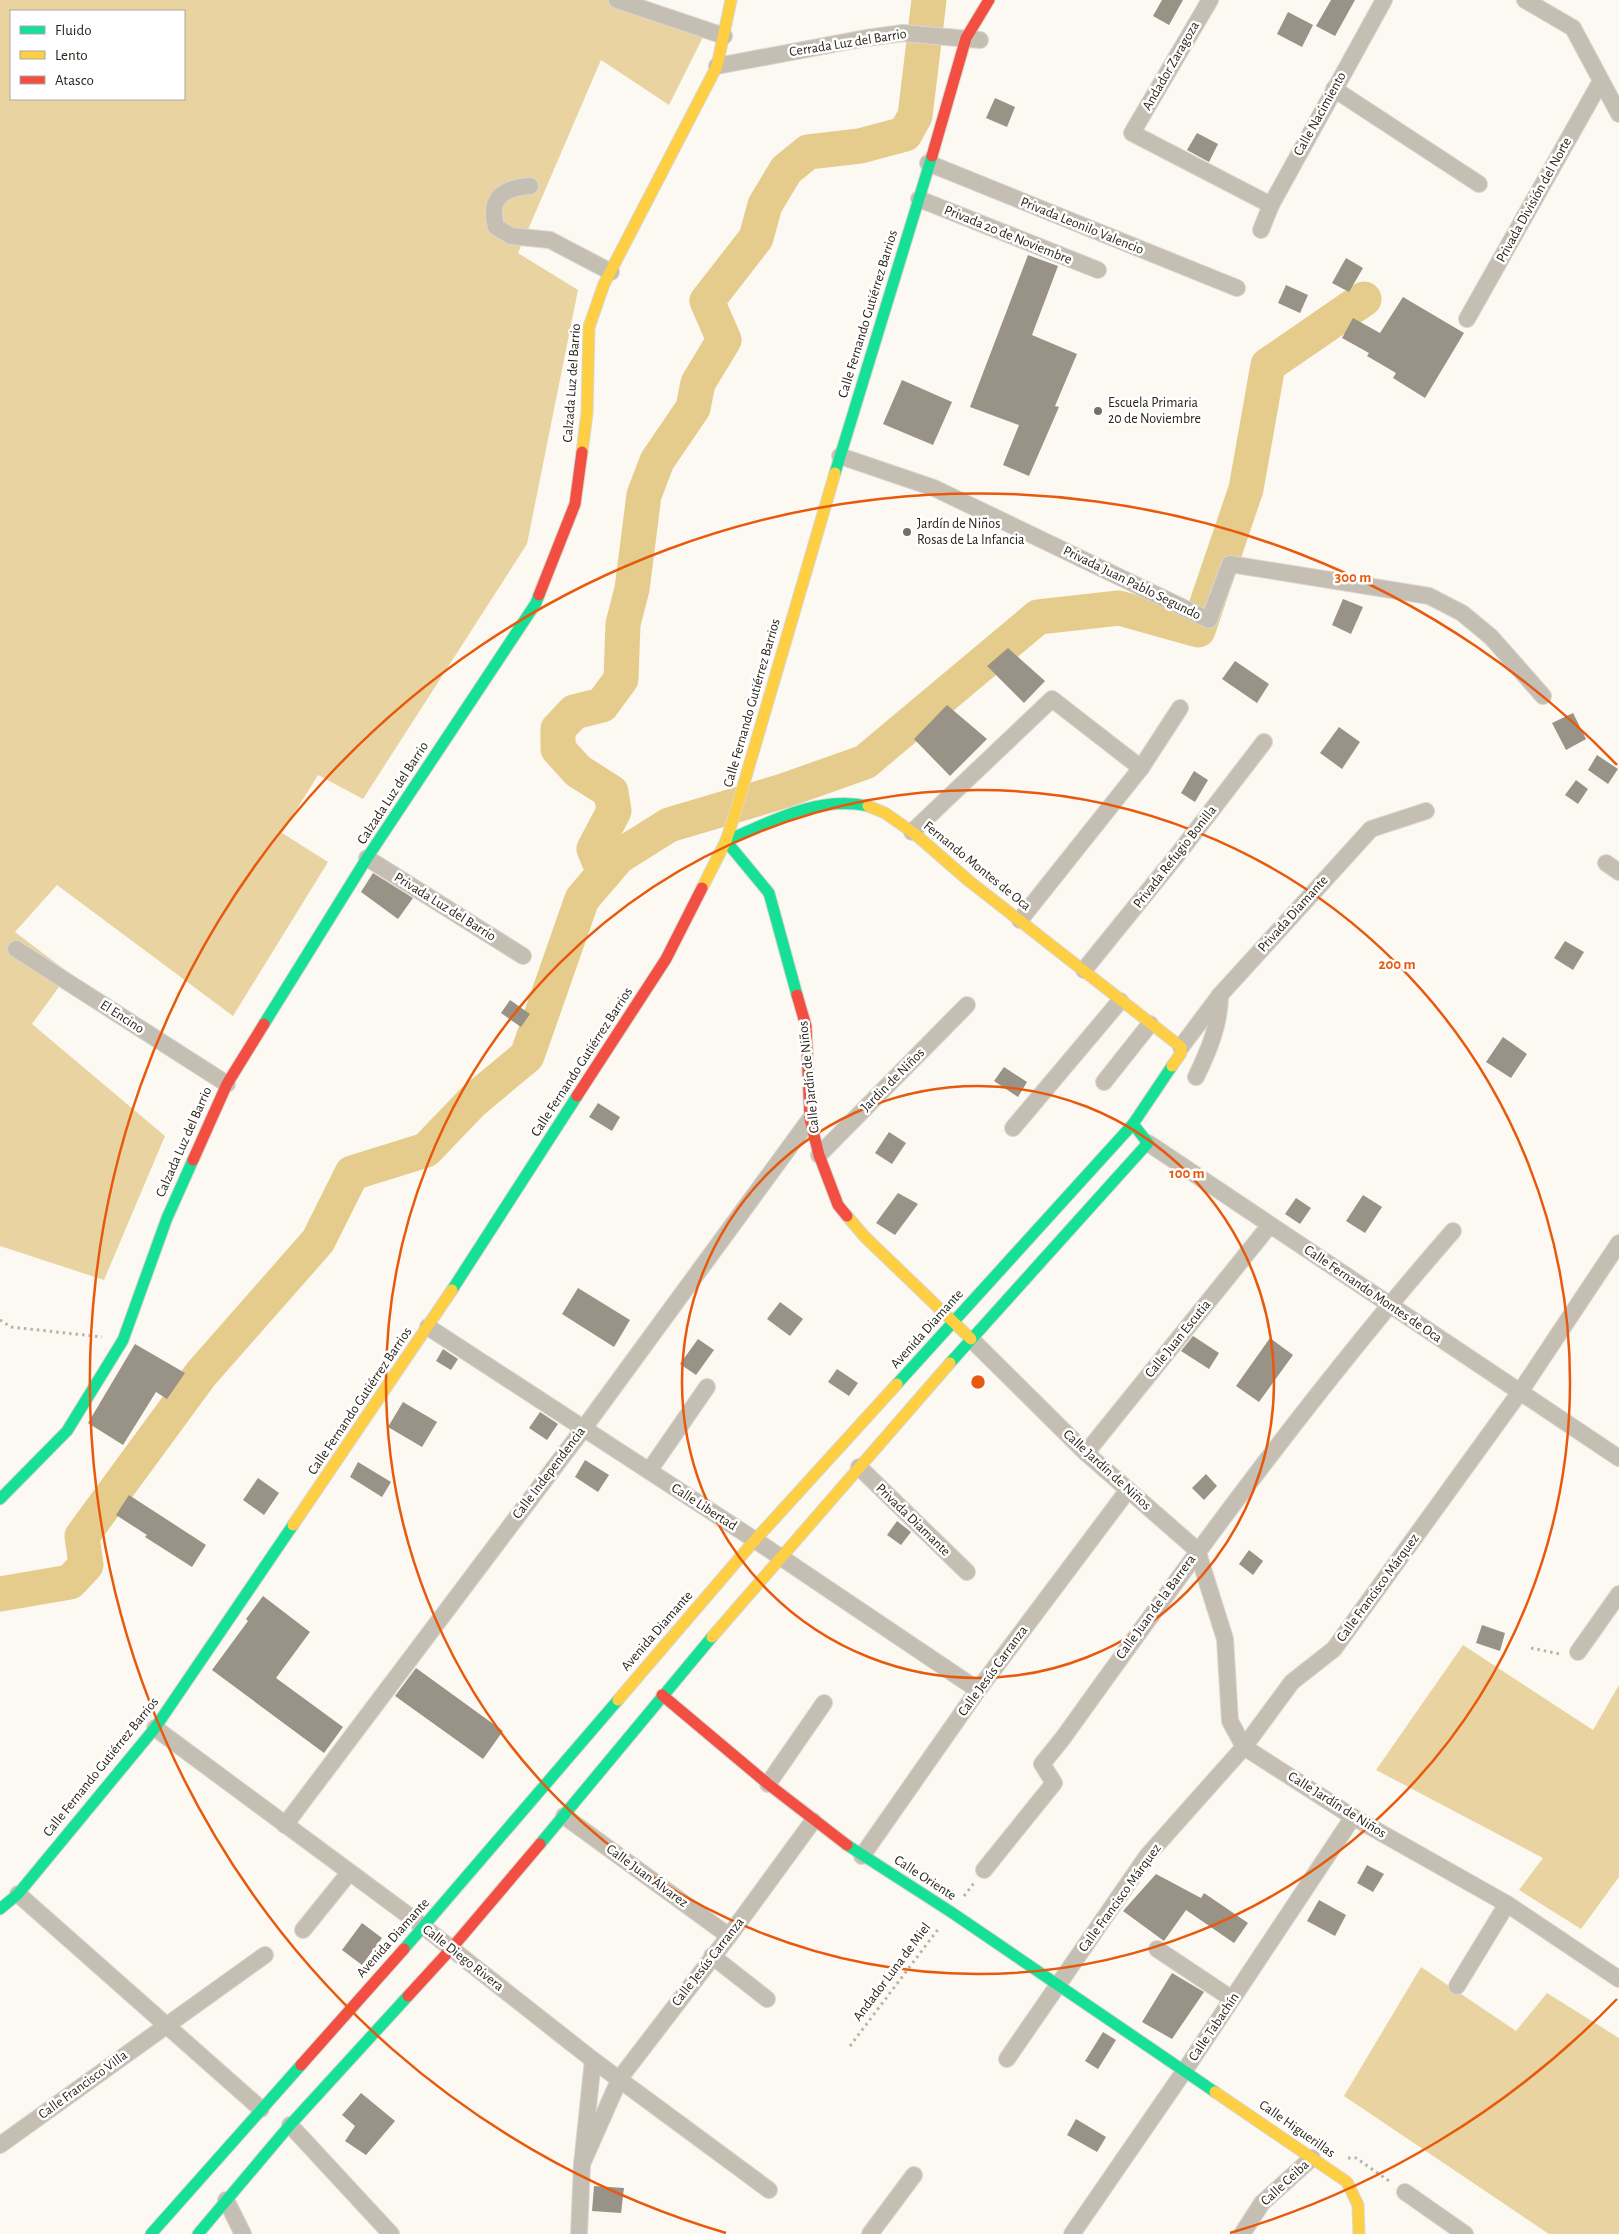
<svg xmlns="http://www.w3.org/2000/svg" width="1619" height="2234" viewBox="0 0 1619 2234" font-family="'Alegreya Sans',sans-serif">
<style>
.forest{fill:#e9d4a1;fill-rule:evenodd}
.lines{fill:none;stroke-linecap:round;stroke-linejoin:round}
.river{stroke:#e6cc8c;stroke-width:35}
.building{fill:#989386}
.street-casing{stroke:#dad6d0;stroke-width:18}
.fast-casing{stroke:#dad6d0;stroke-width:13}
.slow-casing{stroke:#dad6d0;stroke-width:13}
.jam-casing{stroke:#dad6d0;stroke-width:13}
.path{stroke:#b8b4ab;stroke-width:3;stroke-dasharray:2.5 4;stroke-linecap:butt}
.street{stroke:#c4beb3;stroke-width:16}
.fast{stroke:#16e098;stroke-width:11}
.slow{stroke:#ffcf43;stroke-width:11}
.jam{stroke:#f24e42;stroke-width:11}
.ring{fill:none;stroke:#e8590c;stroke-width:2.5}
.poi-dot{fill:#746f66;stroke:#fff;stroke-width:2}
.labels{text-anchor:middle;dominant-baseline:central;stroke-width:5;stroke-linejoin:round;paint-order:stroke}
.street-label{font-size:14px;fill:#2a251b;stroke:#fff}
.poi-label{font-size:14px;fill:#2a251b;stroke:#fff;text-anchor:start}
.centre{fill:#e8590c;stroke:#fff;stroke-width:2.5}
.ring-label{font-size:15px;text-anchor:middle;font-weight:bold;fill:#e8590c;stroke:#fff;stroke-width:5;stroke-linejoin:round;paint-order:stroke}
</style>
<rect width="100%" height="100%" fill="#fcf9f2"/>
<g class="forest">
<path d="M0 0H626L704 35 669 105 601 60 518 253 578 290 527 544 363 799 318 775 282 833 328 862 233 1016 57 885 15 932 69 973 32 1024 165 1136 104 1280 0 1246ZM11 11H184V99H11Z"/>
<polygon points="1463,1645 1593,1730 1619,1685 1619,1877 1581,1929 1519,1890 1543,1858 1376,1770"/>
<polygon points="1421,1967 1516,2031 1547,1993 1619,2038 1619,2234 1549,2234 1344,2096"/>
</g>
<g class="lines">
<g class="river">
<polyline points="604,873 594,849 614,811 611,792 578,771 558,749 558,729 574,712 602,705 621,679 623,624 632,589 644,495 657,461 693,408 698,383 724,340 707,301 756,238 765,205 786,170 808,152 860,146 905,134 915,116 929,0"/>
<polyline points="0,1594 70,1582 86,1565 82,1536 201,1374 318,1241 352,1173 426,1150 473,1101 527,1056 582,899 618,857 669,825 783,791 865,762 1038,617 1119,608 1198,630 1246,489 1268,365 1364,299"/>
</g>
</g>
<g class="building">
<polygon points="1162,0 1183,0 1169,25 1153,16"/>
<polygon points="1331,0 1355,0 1335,36 1316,26"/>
<polygon points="1288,12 1313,25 1302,47 1277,34"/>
<polygon points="995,98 1015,107 1007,127 986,118"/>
<polygon points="1197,133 1218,144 1209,162 1187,150"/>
<polygon points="1028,255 1058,266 1032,335 1077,354 1055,406 1059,407 1029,476 1003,465 1019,425 970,407"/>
<polygon points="1346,258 1363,268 1349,292 1332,283"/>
<polygon points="1286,285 1308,295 1300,313 1278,303"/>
<polygon points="1403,297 1464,333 1425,398 1393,378 1396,373 1367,356 1369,353 1342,338 1353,318 1380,333"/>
<polygon points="902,380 952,402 933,445 883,424"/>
<polygon points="1343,599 1363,607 1351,634 1332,625"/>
<polygon points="1008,648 1045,681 1024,703 987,666"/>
<polygon points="1235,661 1269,684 1257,703 1222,679"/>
<polygon points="947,705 987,739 950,776 914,739"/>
<polygon points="1573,713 1586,739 1566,750 1552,723"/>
<polygon points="1339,727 1360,742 1342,769 1320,753"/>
<polygon points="1597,755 1618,769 1608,784 1588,770"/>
<polygon points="1194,771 1208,780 1195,802 1181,793"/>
<polygon points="1576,780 1588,789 1578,804 1565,795"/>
<polygon points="373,873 413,898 398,919 361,892"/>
<polygon points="1565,941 1584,952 1573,970 1554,958"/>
<polygon points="510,1000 530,1014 521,1027 501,1013"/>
<polygon points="1503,1037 1527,1054 1511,1078 1486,1062"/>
<polygon points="1004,1067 1027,1082 1018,1097 994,1081"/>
<polygon points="598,1103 620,1117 612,1131 589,1117"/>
<polygon points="889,1132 906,1143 892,1164 875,1153"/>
<polygon points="898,1193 918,1204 895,1235 876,1223"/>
<polygon points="1363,1195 1382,1207 1365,1233 1346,1221"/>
<polygon points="1296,1198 1311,1208 1300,1224 1285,1214"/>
<polygon points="578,1288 630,1320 614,1347 562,1314"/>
<polygon points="780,1302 803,1319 790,1336 767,1319"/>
<polygon points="1193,1336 1219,1353 1209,1369 1181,1351"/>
<polygon points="1270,1338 1293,1355 1259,1402 1236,1386"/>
<polygon points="698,1339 714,1350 696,1375 680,1364"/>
<polygon points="135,1344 185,1373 167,1399 156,1392 123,1445 88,1423"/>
<polygon points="443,1349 458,1359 451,1370 436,1361"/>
<polygon points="837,1369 858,1383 849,1396 828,1382"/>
<polygon points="403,1402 437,1422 422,1447 388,1427"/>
<polygon points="540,1412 558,1424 547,1440 529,1428"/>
<polygon points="585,1460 609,1475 598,1492 575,1477"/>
<polygon points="358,1462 391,1482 382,1497 350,1477"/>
<polygon points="1206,1474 1217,1486 1204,1500 1192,1488"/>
<polygon points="258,1478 279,1493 264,1515 243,1500"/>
<polygon points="129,1495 206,1545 192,1567 145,1537 147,1535 116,1515"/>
<polygon points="897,1521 911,1532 901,1545 887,1535"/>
<polygon points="1249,1550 1263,1561 1253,1575 1239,1564"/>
<polygon points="263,1596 310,1632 276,1678 343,1727 324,1753 212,1670 248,1621 246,1619"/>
<polygon points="1482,1625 1505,1633 1500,1651 1476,1643"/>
<polygon points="416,1668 503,1731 483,1759 395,1696"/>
<polygon points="1367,1865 1384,1874 1373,1892 1357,1883"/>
<polygon points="1156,1874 1201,1898 1204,1893 1248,1923 1234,1943 1186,1910 1164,1941 1123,1911"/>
<polygon points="1319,1900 1346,1915 1335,1936 1307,1921"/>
<polygon points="362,1923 382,1938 362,1965 342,1950"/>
<polygon points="1172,1973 1204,1992 1172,2039 1142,2022"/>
<polygon points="1103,2032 1116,2040 1098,2069 1085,2061"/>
<polygon points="361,2093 395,2121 366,2155 345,2141 355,2126 342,2115"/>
<polygon points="1076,2119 1106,2137 1097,2152 1067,2135"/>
<polygon points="594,2186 624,2188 621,2213 592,2211"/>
</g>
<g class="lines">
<defs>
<g id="street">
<polyline points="617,0 724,36"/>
<polyline points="1210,0 1132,133 1271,205"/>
<polyline points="1525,0 1573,28 1619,114"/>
<polyline points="717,66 866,38 903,33 980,40"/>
<polyline points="1334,89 1479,184"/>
<polyline points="928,163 1237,288"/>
<path d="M530 186C503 188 488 198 496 227L511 236 550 240 611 272"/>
<polyline points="919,199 1098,270"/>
<polyline points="1261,230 1271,205 1384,0"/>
<polyline points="1467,319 1601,81"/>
<polyline points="840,456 934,488 1209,620 1230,564 1429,596 1462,613 1491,637 1543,696"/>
<polyline points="912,832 1052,699 1141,768"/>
<polyline points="367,858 523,956"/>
<polyline points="1606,863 1619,872"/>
<polyline points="1020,920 1141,768 1180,708"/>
<polyline points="16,949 227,1084"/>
<polyline points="1084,970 1178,854 1264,742"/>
<polyline points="1181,1047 1220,995 1371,829 1426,811"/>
<path d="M1196 1077C1209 1050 1220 1024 1220 995"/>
<polyline points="1104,1082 1150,1024"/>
<polyline points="1013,1128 1120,1001"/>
<polyline points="1148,1143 1619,1458"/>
<polyline points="819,1155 967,1005"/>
<polyline points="428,1327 755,1540 978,1690"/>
<polyline points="971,1339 1086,1453 1197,1550 1225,1639 1230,1721 1244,1747 1353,1817 1507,1904 1619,1979"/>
<polyline points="1086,1453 1270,1225"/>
<polyline points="859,1467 967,1572"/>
<polyline points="649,1471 707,1387"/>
<polyline points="1578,1652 1619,1594"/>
<polyline points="155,1728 424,1927 593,2060 769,2190"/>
<polyline points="768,1784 824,1703"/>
<polyline points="564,1816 729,1936"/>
<polyline points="285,1825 584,1428 810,1119"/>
<polyline points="862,1856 978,1690 1128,1490"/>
<path d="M984 1870 1054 1783 1042 1764 1063 1738C1187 1565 1312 1392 1453 1231"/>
<polyline points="18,1894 261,2109"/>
<polyline points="303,1930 349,1873"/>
<polyline points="1157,1949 1232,1999"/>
<polyline points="712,1956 767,1999"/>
<polyline points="1457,1986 1507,1904"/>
<polyline points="1007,2059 1147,1856 1244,1747 1292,1682 1334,1649 1520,1392 1619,1243"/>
<polyline points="290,2125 391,2234"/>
<polyline points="0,2145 265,1955"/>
<polyline points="582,2164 620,2078 729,1936 813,1821"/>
<polyline points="1405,2192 1465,2234"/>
<polyline points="226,2200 243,2234"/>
<polyline points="579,2234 582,2164 593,2060"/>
<polyline points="870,2234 914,2175"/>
<polyline points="1072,2234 1185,2070 1353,1817"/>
<polyline points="1242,2234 1262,2203 1312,2158"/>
</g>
<g id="fast">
<polyline points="835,473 932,156"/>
<path d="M797 995 769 893 726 841C770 822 818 795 868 806"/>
<polyline points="264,1024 367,858 536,603 539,595"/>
<polyline points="452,1290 577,1096"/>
<polyline points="950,1363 1148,1143 1133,1124"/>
<polyline points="897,1384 1133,1124 1172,1066"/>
<polyline points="0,1499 67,1431 123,1340 167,1218 193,1160"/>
<polyline points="540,1844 712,1637"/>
<polyline points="847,1845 951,1912 1215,2092"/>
<polyline points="0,1909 18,1894 155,1728 293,1525"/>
<polyline points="404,1949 618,1700"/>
<polyline points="151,2234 301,2065"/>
<polyline points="198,2234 290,2125 408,1996"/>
</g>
<g id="slow">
<polyline points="582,452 587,413 589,327 604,284 717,66 731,0"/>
<polyline points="868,806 885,813 915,834 969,881 1181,1047 1181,1053 1172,1066"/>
<polyline points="702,888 726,841 737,807 835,473"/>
<polyline points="847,1216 865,1237 971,1339"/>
<polyline points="293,1525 452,1290"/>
<polyline points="712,1637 950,1363"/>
<polyline points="618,1700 755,1540 897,1384"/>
<polyline points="1215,2092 1347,2182 1358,2205 1359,2234"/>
</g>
<g id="jam">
<polyline points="932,156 966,38 989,0"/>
<polyline points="539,595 575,504 582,452"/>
<polyline points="797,995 806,1026 810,1119 819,1155 838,1205 847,1216"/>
<polyline points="577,1096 666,959 702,888"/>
<polyline points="193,1160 227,1084 264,1024"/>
<polyline points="662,1695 768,1784 847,1845"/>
<polyline points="408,1996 451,1949 540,1844"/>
<polyline points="301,2065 404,1949"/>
</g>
</defs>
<use href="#street" class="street-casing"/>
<use href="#fast" class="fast-casing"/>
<use href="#slow" class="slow-casing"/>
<use href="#jam" class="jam-casing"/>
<g class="path">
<polyline points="0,1320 11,1327 102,1337"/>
<polyline points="1531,1648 1560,1654"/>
<polyline points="964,1896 974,1883"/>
<polyline points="850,2046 939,1928"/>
<polyline points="1348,2158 1356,2158 1392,2183"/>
</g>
<use href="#street" class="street"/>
<use href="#fast" class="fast"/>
<use href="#slow" class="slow"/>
<use href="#jam" class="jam"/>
</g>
<g class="ring">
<circle cx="978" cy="1382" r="296"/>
<circle cx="978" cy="1382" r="592"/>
<path d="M1617 1999A888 888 0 0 1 1230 2233M726 2233A888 888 0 1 1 1617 765"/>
</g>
<g class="poi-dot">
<circle cx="1098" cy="411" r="5"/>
<circle cx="907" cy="532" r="5"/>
</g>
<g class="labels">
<g class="street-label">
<text transform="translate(848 43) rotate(-9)">Cerrada Luz del Barrio</text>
<text transform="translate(1171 66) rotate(-60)">Andador Zaragoza</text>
<text transform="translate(1320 114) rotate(-61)">Calle Nacimiento</text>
<text transform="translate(1534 200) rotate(-61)">Privada División del Norte</text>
<text transform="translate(1082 226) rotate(22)">Privada Leonilo Valencio</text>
<text transform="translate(1008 235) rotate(22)">Privada 20 de Noviembre</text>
<text transform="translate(868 314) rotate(-73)">Calle Fernando Gutiérrez Barrios</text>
<text transform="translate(572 383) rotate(-86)">Calzada Luz del Barrio</text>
<text transform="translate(1132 583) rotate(26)">Privada Juan Pablo Segundo</text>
<text transform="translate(752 703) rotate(-74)">Calle Fernando Gutiérrez Barrios</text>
<text transform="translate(393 793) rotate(-57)">Calzada Luz del Barrio</text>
<text transform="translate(1175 857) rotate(-52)">Privada Refugio Bonilla</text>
<text transform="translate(977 866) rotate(39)">Fernando Montes de Oca</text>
<text transform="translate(445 907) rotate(32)">Privada Luz del Barrio</text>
<text transform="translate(1293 914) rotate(-48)">Privada Diamante</text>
<text transform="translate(122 1017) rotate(33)">El Encino</text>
<text transform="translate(582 1062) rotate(-57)">Calle Fernando Gutiérrez Barrios</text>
<text transform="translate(809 1077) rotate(-96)">Calle Jardín de Niños</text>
<text transform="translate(893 1080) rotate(-45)">Jardin de Niños</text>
<text transform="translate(184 1142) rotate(-66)">Calzada Luz del Barrio</text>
<text transform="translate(1373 1294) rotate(34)">Calle Fernando Montes de Oca</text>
<text transform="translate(927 1329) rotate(-48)">Avenida Diamante</text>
<text transform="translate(1178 1339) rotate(-51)">Calle Juan Escutia</text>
<text transform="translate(360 1401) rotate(-56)">Calle Fernando Gutiérrez Barrios</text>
<text transform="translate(1107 1470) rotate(42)">Calle Jardín de Niños</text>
<text transform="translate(549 1473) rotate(-53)">Calle Independencia</text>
<text transform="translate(704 1507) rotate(33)">Calle Libertad</text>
<text transform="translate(913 1520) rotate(44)">Privada Diamante</text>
<text transform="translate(1378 1588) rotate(-54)">Calle Francisco Márquez</text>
<text transform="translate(1156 1607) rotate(-54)">Calle Juan de la Barrera</text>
<text transform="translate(657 1631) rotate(-49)">Avenida Diamante</text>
<text transform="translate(993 1671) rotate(-54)">Calle Jesús Carranza</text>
<text transform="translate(101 1767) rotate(-51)">Calle Fernando Gutiérrez Barrios</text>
<text transform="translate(1337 1805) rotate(32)">Calle Jardín de Niños</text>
<text transform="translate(647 1876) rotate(36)">Calle Juan Álvarez</text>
<text transform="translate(925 1878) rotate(33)">Calle Oriente</text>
<text transform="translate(1120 1898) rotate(-54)">Calle Francisco Márquez</text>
<text transform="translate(393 1938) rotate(-48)">Avenida Diamante</text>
<text transform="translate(463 1958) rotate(38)">Calle Diego Rivera</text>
<text transform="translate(708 1962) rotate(-52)">Calle Jesús Carranza</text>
<text transform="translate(892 1972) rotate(-53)">Andador Luna de Miel</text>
<text transform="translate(1214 2027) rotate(-56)">Calle Tabachín</text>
<text transform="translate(83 2085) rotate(-36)">Calle Francisco Villa</text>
<text transform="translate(1297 2129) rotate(35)">Calle Higuerillas</text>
<text transform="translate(1285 2183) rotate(-43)">Calle Ceiba</text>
</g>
<g class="poi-label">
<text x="1108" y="403">Escuela Primaria<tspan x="1108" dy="16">20 de Noviembre</tspan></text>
<text x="917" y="524">Jardín de Niños<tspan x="917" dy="16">Rosas de La Infancia</tspan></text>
</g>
</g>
<circle cx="978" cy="1382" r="8" class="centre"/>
<g class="ring-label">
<text x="1353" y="582">300 m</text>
<text x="1397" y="969">200 m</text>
<text x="1187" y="1178">100 m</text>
</g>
<rect x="10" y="10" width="175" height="90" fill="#ffffff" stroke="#aaa8a4"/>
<rect x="20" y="26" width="25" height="8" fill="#16e098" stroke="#aaa8a4"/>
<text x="55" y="35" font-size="15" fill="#2a251b">Fluido</text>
<rect x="20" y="51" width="25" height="8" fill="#ffcf43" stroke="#aaa8a4"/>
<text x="55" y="60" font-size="15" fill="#2a251b">Lento</text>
<rect x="20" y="76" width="25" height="8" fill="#f24e42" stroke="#aaa8a4"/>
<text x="55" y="85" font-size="15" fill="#2a251b">Atasco</text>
</svg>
